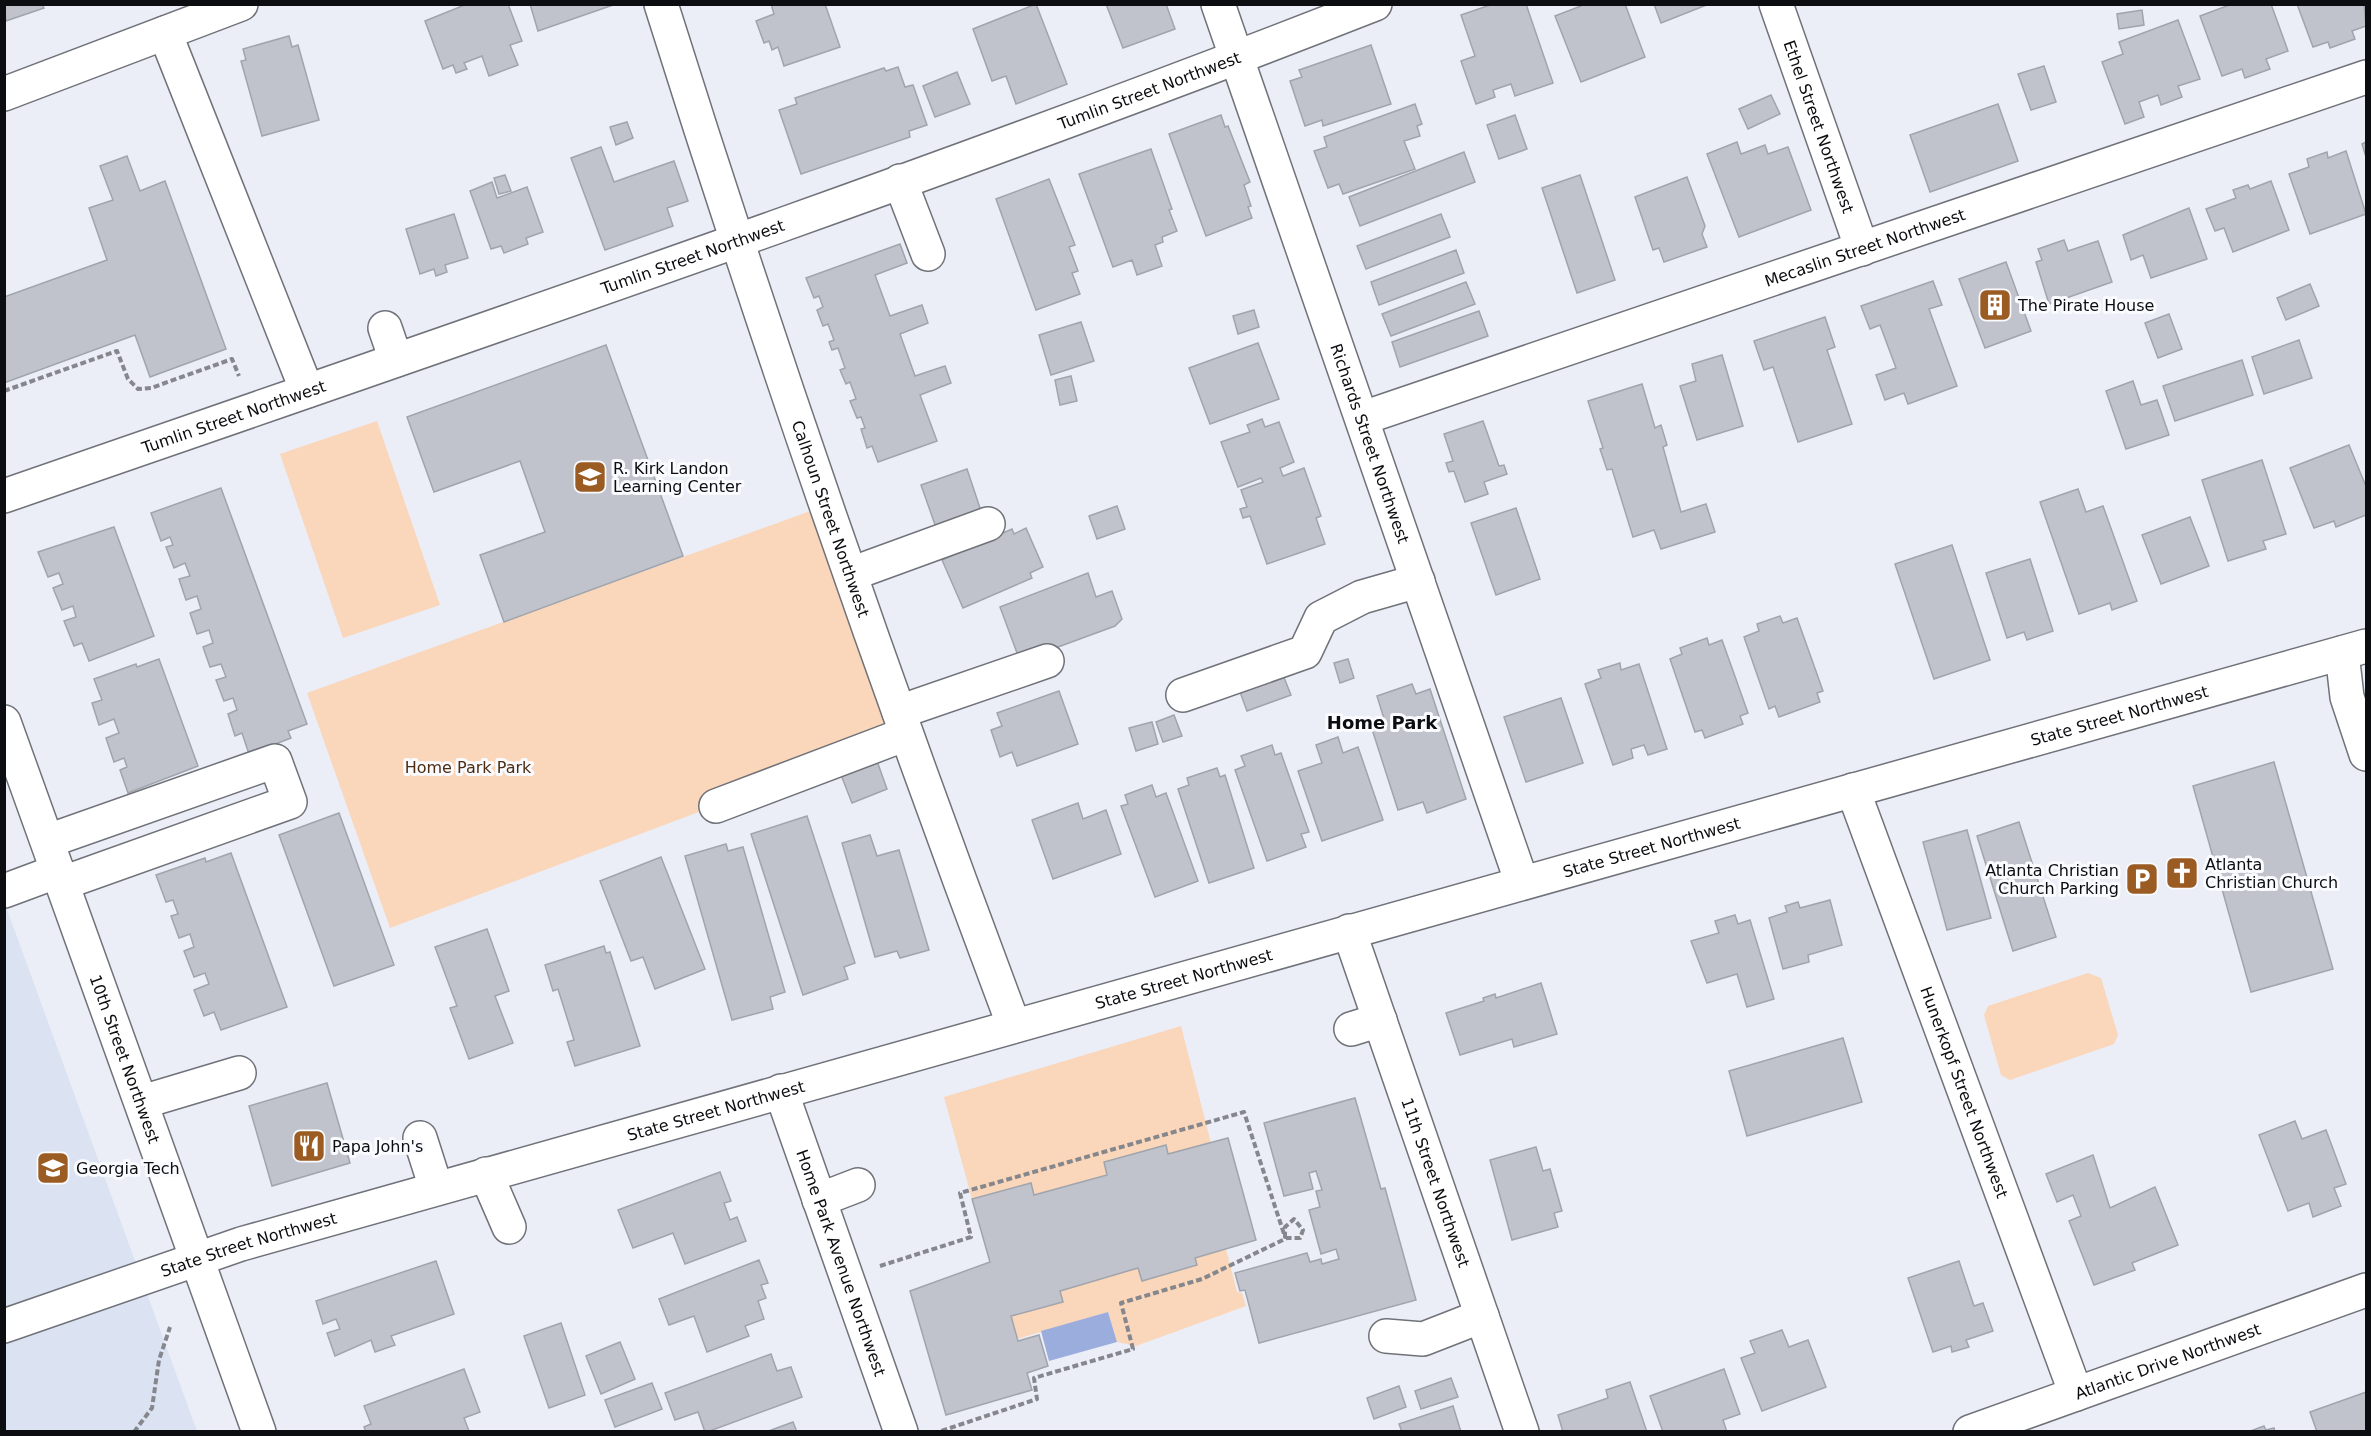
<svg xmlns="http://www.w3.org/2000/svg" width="2371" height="1436" viewBox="0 0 2371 1436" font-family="'DejaVu Sans',sans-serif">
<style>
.built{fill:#dbe2f1}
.green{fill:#fad6ba}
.water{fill:#9baddd}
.building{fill:#c0c3cb;stroke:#a0a4ac;stroke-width:1.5}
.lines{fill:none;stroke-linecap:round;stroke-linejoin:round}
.minor-casing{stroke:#6f7279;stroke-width:36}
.major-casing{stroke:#6f7279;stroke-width:36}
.path{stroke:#85878d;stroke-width:4;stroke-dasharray:6 3;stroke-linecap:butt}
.minor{stroke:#fff;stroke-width:33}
.major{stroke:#fff;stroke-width:33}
.labels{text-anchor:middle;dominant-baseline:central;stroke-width:6;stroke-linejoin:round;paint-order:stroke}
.street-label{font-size:16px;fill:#0c0d10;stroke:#fafbff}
.poi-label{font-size:16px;fill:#0c0d10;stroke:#fafbff;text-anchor:start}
.park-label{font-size:16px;fill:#4c2d12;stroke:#fafbff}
.neighbourhood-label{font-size:18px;font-weight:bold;fill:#0c0d10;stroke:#fafbff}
</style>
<rect width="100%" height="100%" fill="#ebeef7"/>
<polygon class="built" points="5,904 197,1431 5,1431"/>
<g class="green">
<polygon points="377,421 440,605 343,638 280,454"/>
<polygon points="827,505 906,734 390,928 307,693"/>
<polygon points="2088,973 2101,978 2118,1035 2114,1044 2010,1080 2001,1075 1984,1015 1988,1006"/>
<polygon points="1181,1026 1211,1143 1168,1154 1166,1145 1104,1162 1107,1175 1034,1195 1030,1183 972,1199 944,1097"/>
<polygon points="1226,1249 1237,1292 1242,1293 1246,1306 1136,1346 1117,1342 1108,1312 1017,1339 1011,1316 1063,1302 1060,1291 1138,1268 1142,1281 1197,1265 1195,1258"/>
</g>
<polygon class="water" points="1108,1312 1117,1342 1049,1361 1041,1331"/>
<g class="building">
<polygon points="4,4 42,4 44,8 6,21"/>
<polygon points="467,4 508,4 522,41 510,45 518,65 489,76 482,56 464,63 467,69 456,73 453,65 443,69 425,21"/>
<polygon points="530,4 616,4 538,31"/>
<polygon points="771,4 825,4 840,47 784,66 778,47 772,50 769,41 764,43 756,21 774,14"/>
<polygon points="1036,4 1067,84 1016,104 1006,76 992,81 973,29"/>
<polygon points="1106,4 1166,4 1175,29 1123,48"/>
<polygon points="1493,4 1526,4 1553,83 1515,96 1511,84 1493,90 1495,97 1476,104 1461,61 1475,56 1461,15"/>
<polygon points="1586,4 1625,4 1645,57 1581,82 1555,16"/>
<polygon points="1654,4 1709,4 1661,23"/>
<polygon points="2232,4 2271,4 2288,51 2266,59 2270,69 2245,78 2242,69 2222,76 2200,16"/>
<polygon points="2297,4 2364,4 2366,26 2352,31 2355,39 2330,48 2328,42 2313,47"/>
<polygon points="2142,10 2144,25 2119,29 2117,14"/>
<polygon points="2178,20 2200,79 2178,86 2182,97 2161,105 2158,95 2139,102 2144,117 2125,124 2102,62 2123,54 2119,42"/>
<polygon points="289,36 292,47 298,45 319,120 262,136 241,61 246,60 243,49"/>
<polygon points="1371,45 1391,104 1323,126 1322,120 1305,126 1290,81 1302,77 1299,70"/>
<polygon points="2044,66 2056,102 2031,110 2018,74"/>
<polygon points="898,67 905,87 913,85 927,125 909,131 910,137 801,174 779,110 797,104 795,98 884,68 886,71"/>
<polygon points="957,72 970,104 935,117 923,86"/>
<polygon points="1771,95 1780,114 1748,129 1739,109"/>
<polygon points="1415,104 1422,124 1417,126 1420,136 1404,141 1415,169 1343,194 1339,184 1328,188 1314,151 1327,147 1324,137"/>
<polygon points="1998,104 2018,161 1930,192 1910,135"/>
<polygon points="1221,115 1225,127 1228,126 1250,182 1244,185 1251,206 1248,207 1252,218 1206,236 1169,134"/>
<polygon points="1515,115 1527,149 1499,159 1487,125"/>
<polygon points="627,122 633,138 616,145 610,127"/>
<polygon points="1737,142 1741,154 1765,145 1768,154 1788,147 1811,210 1739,237 1707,154"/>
<polygon points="2366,142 2366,157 2362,144"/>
<polygon points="601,147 614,182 674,161 688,201 667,208 673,226 605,250 571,158"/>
<polygon points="1151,149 1172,209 1169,210 1177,231 1162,237 1163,242 1155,245 1162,266 1137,275 1132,260 1113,267 1079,174"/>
<polygon points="2346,151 2366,214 2310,234 2289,174 2309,167 2307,159 2327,152 2328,158"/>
<polygon points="1464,152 1475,182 1360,226 1349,197"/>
<polygon points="127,156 140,191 165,181 226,349 150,377 135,335 4,383 4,297 107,260 89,208 113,200 100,166"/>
<polygon points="505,175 511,191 499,194 494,178"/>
<polygon points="1580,175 1615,280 1577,293 1542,188"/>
<polygon points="1687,177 1705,226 1702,234 1707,247 1664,262 1659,248 1653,250 1635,197"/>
<polygon points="1049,179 1075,245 1069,247 1078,271 1072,273 1080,294 1036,310 996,199"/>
<polygon points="2271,181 2289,230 2233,252 2224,228 2215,231 2206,209 2236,198 2233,190 2248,185 2250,189"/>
<polygon points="492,182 497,198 527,187 543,232 526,238 528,244 504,253 501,246 491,249 470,191"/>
<polygon points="2189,208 2207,259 2151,278 2143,255 2131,260 2123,235"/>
<polygon points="454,214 468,258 445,265 447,272 436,276 434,269 420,274 406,229"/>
<polygon points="1441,214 1450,237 1366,269 1357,246"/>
<polygon points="2064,240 2068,251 2098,241 2112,282 2049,304 2036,262 2042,260 2038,249"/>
<polygon points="900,244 907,263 875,275 890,316 922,305 928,323 900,334 915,376 945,366 951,383 920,395 937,441 878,462 872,446 867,448 861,429 865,428 861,417 857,418 850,401 856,399 850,382 846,384 840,370 845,368 838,348 832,350 829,342 834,340 828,324 823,326 817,310 823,307 819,296 814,298 806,278"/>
<polygon points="1456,250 1464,273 1379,305 1371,282"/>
<polygon points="2006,262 2031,331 1985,348 1959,279"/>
<polygon points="1933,281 1942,305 1929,309 1957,386 1908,404 1904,393 1885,400 1876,375 1896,368 1880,325 1870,329 1861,306"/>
<polygon points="1466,282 1475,304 1391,336 1382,314"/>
<polygon points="2310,284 2319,306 2286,320 2277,298"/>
<polygon points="1254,310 1259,327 1238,334 1233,316"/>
<polygon points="1479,311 1488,336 1400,367 1392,342"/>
<polygon points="2169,314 2182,349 2158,358 2145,323"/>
<polygon points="1825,317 1835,347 1827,350 1852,424 1798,442 1773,367 1764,370 1754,341"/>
<polygon points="1081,322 1094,361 1051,375 1039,335"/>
<polygon points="2299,340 2312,378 2264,394 2252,357"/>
<polygon points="1258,343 1279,399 1210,424 1189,368"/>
<polygon points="606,345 683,556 504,622 480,555 545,532 520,461 434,492 407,417"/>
<polygon points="1722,355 1743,426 1697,440 1680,386 1696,381 1692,364"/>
<polygon points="2242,360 2253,395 2175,421 2163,386"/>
<polygon points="1071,376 1077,401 1060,405 1055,380"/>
<polygon points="2133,381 2141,405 2157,400 2169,435 2126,449 2106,391"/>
<polygon points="1642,384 1655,428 1661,425 1667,445 1663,447 1681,512 1706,504 1715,532 1661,549 1654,530 1633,537 1612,469 1607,470 1600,449 1603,448 1588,401"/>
<polygon points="1262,419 1265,427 1279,422 1294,462 1280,468 1283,476 1304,468 1321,516 1316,518 1325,544 1267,564 1250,516 1243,518 1240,509 1247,507 1241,490 1263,482 1261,478 1238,487 1221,442 1250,432 1247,425"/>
<polygon points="1483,421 1499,466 1504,465 1507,474 1484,482 1488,494 1465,502 1454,471 1449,472 1446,463 1453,461 1444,434"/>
<polygon points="2349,445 2365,484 2366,483 2366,515 2336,527 2334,521 2314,528 2290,468"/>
<polygon points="2262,460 2286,534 2263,541 2266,549 2228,561 2202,480"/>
<polygon points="967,469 984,520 939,536 921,485"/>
<polygon points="221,488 307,724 288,731 291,738 249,754 242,733 235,736 228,714 237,710 233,698 224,701 216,680 226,677 221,664 210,667 203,647 213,643 209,630 197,634 190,613 201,609 197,596 186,600 179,579 190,576 185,563 174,568 166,547 173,545 170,537 161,541 151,513"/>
<polygon points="2078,489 2086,512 2103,506 2137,601 2112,610 2110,603 2079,614 2040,502"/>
<polygon points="1117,506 1125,529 1097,539 1089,516"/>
<polygon points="1516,508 1540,579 1496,595 1471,523"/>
<polygon points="2190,517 2209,566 2161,584 2142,535"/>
<polygon points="114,527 154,636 89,661 82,643 74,646 64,621 76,617 73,606 62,610 53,588 63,584 59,573 48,577 38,552"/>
<polygon points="1026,528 1043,567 1030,573 1032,578 963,608 942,560 1012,529 1014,534"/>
<polygon points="1952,545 1990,660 1934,679 1895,564"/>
<polygon points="2030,559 2053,631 2027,640 2024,632 2007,638 1986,573"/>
<polygon points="1088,573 1096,597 1112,591 1122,619 1115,626 1020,661 1000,607"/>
<polygon points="1780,616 1783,623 1797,618 1823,691 1817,693 1820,702 1779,717 1775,706 1769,709 1744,637 1759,631 1757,624"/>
<polygon points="1707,638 1709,645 1722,640 1748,713 1740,716 1743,724 1705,738 1702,730 1695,732 1670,659 1682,654 1680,648"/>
<polygon points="159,659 198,766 128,793 120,770 127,767 124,758 114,762 106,738 119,733 114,719 99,725 92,703 102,700 94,679 136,664 137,667"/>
<polygon points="1348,659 1354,678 1340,683 1334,663"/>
<polygon points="1620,663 1621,670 1639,664 1667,749 1648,755 1644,745 1631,749 1633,758 1613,765 1585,684 1601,678 1598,670"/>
<polygon points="1283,675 1291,695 1247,711 1240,692"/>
<polygon points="1412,684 1416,694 1430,689 1466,799 1427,813 1423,802 1398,810 1371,726 1385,722 1377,696"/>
<polygon points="1059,691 1078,744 1017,766 1012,752 1000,757 991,730 1002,726 997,713"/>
<polygon points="1561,698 1583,763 1526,782 1504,717"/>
<polygon points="1174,715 1182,736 1163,742 1156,722"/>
<polygon points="1152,722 1158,744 1136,751 1129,728"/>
<polygon points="1338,737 1343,753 1358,747 1383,820 1322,841 1298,771 1322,763 1316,745"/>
<polygon points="1272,745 1275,755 1281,753 1309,832 1301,834 1306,847 1267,861 1235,770 1245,766 1241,756"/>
<polygon points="877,761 887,789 852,803 841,775"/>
<polygon points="2274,762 2333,969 2251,992 2193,786"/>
<polygon points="1217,768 1220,777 1225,775 1254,868 1209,883 1178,789 1189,785 1187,778"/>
<polygon points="1152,785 1156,797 1166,793 1198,881 1155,897 1121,806 1128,804 1125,795"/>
<polygon points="1078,803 1083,819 1106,810 1121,854 1053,879 1032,820"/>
<polygon points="339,813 394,965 334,986 279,835"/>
<polygon points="807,816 855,963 844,967 848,979 803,995 751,834"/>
<polygon points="2019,822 2056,937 2013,951 1977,836"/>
<polygon points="1967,830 1991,918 1947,930 1923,842"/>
<polygon points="870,835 877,856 899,850 929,950 900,958 897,951 875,957 842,843"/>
<polygon points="726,844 728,851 743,847 785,992 770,997 773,1009 732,1020 685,856"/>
<polygon points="231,853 287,1007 221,1030 214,1012 204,1016 194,990 209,984 205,973 194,977 184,951 194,947 190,934 179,938 171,916 178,914 173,900 166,902 156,875 205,858 206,862"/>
<polygon points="661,857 705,969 655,989 643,957 631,961 600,881"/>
<polygon points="1830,900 1842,945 1808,955 1809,962 1783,969 1769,918 1787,912 1785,906 1798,902 1800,908"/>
<polygon points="1735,915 1738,924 1750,920 1774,999 1747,1007 1737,974 1707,983 1691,941 1719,933 1715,921"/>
<polygon points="487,929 509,991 495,996 513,1043 469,1059 450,1008 457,1006 435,947"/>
<polygon points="604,946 606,953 610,952 640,1046 575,1066 567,1042 574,1040 558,989 553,991 545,965"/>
<polygon points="1541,983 1557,1034 1514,1047 1512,1039 1460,1055 1446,1013 1484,1001 1483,998 1495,994 1496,998"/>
<polygon points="1843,1038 1862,1102 1747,1136 1729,1071"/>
<polygon points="327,1083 350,1163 272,1186 249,1106"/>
<polygon points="1355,1098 1381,1189 1385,1188 1416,1300 1259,1343 1245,1290 1240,1291 1235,1273 1307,1253 1310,1262 1321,1259 1322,1264 1339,1259 1336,1249 1321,1254 1309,1210 1320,1207 1316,1191 1322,1190 1316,1171 1309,1173 1313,1189 1284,1196 1264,1123"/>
<polygon points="2295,1121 2302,1139 2326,1130 2346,1184 2334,1188 2341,1206 2313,1217 2309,1203 2288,1211 2259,1135"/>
<polygon points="1228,1138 1256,1240 1195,1258 1197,1265 1142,1281 1138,1268 1060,1291 1063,1302 1011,1316 1018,1341 1039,1335 1048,1366 1027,1373 1032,1390 946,1415 910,1291 990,1262 972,1199 1031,1183 1034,1195 1107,1175 1104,1162 1166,1145 1168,1154"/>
<polygon points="1536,1147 1543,1171 1550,1169 1562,1211 1554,1213 1558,1227 1512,1240 1490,1160"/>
<polygon points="2093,1155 2110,1208 2155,1187 2178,1245 2132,1263 2135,1270 2094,1285 2069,1221 2081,1216 2073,1195 2057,1202 2046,1174"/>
<polygon points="720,1172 731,1201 724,1203 730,1220 737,1217 746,1241 685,1264 673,1233 633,1248 618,1210"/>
<polygon points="759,1260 768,1283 761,1285 766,1298 758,1301 764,1319 745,1326 749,1336 707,1352 694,1316 669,1325 659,1299"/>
<polygon points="436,1261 454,1314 391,1336 395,1345 375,1352 371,1340 335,1356 327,1333 340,1329 336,1319 323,1324 316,1301"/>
<polygon points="1959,1261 1974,1306 1983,1303 1993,1331 1966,1340 1969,1347 1952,1352 1951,1346 1933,1352 1908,1278"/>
<polygon points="561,1323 585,1395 549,1408 524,1336"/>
<polygon points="1782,1330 1789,1347 1808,1340 1826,1387 1762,1411 1741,1358 1755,1353 1750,1341"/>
<polygon points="620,1342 635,1379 601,1394 586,1356"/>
<polygon points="771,1354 777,1371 791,1367 802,1397 707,1432 705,1432 698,1412 675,1420 665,1393"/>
<polygon points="464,1369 480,1412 464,1418 469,1431 366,1432 364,1427 371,1424 364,1406"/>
<polygon points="1724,1369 1740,1414 1723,1420 1727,1432 1663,1432 1650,1396"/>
<polygon points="1451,1378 1458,1397 1421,1409 1415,1391"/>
<polygon points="1630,1382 1647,1432 1563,1432 1558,1415 1608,1398 1606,1390"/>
<polygon points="652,1383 662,1409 615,1427 605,1400"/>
<polygon points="1399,1386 1406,1407 1374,1419 1367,1398"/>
<polygon points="2366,1392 2366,1432 2317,1432 2310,1412"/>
<polygon points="1453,1406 1461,1432 1402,1432 1399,1424"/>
<polygon points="793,1422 797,1432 766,1432"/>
<polygon points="2264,1426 2266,1430 2274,1428 2275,1432 2248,1432"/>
</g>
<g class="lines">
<defs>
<g id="minor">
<path id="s1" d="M661 4C769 348 887 689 1014 1026"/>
<path id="s2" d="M1218 4 1522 883"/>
<path id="s3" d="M1776 4 1862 249"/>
<polyline points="165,33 307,391"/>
<polyline points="4,94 241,4"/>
<polyline points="900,181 928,254"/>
<polyline points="385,328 396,360"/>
<path id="s4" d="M1363 418 2366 77"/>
<path id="s5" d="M4 496C463 337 923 181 1375 4"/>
<polyline points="851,574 988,524"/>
<polyline points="2342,653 2347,697 2366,754"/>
<polyline points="1183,695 1305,652 1321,618 1362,597 1418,581"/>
<polyline points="899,712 1047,661"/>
<path id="s6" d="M1853 790 2076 1394"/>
<polyline points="716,806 906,734"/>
<polyline points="48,841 275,761 290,802 63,883"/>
<polyline points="4,891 58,871"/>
<path id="s7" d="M1349 931 1522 1432"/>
<polyline points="1351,1029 1380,1020"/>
<path id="s8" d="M781 1091 901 1432"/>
<polyline points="142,1102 239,1073"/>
<polyline points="420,1138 436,1188"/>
<polyline points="486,1174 509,1227"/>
<polyline points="819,1200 858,1185"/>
<path id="s9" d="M4 1326 241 1244 2366 646"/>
<polyline points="1386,1336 1423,1339 1482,1316"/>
<path id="s10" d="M1970 1432 2366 1290"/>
</g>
<g id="major">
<path id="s11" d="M4 722 259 1432"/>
</g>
</defs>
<use href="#minor" class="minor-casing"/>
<use href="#major" class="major-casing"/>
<g class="path">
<polyline points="4,391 117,351 128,379 138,389 151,388 232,359 239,376"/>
<polyline points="880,1266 971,1237 960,1193 1244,1112 1285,1237 1285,1227 1294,1219 1303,1230 1300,1238 1287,1238 1202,1279 1121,1303 1133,1349 1034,1378 1037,1399 938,1432"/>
<polyline points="134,1432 152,1408 159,1360 170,1327"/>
</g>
<use href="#minor" class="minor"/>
<use href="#major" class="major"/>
</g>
<defs>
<symbol id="building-square" viewBox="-11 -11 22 22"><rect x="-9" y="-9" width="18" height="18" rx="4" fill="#9b5c23" stroke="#fafbff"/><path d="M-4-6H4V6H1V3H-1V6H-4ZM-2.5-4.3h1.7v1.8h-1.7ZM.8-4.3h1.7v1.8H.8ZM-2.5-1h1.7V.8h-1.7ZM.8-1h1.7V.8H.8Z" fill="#fff"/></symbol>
<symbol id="school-square" viewBox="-11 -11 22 22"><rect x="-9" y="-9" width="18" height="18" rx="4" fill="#9b5c23" stroke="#fafbff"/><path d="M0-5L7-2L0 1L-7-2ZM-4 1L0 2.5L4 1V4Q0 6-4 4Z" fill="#fff"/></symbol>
<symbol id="church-square" viewBox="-11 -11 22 22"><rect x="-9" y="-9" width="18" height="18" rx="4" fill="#9b5c23" stroke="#fafbff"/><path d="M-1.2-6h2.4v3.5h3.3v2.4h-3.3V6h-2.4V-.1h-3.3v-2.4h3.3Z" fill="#fff"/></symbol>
<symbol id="parking-square" viewBox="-11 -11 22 22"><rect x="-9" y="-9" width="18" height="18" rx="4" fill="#9b5c23" stroke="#fafbff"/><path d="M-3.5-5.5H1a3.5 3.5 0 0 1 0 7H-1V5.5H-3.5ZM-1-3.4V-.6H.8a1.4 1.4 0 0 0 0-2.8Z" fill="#fff"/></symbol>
<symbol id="restaurant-square" viewBox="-11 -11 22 22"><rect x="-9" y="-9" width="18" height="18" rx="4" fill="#9b5c23" stroke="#fafbff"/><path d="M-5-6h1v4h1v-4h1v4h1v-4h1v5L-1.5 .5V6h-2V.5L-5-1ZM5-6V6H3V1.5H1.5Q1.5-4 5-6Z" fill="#fff"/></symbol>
<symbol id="university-square" viewBox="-11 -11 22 22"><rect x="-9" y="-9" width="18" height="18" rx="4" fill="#9b5c23" stroke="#fafbff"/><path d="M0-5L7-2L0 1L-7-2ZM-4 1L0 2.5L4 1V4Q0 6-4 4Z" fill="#fff"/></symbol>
</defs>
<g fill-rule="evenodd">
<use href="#building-square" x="1976" y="286" width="38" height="38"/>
<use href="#school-square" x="571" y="458" width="38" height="38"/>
<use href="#church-square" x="2163" y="854" width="38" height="38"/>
<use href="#parking-square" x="2123" y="860" width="38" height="38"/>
<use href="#restaurant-square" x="290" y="1127" width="38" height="38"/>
<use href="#university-square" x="34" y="1149" width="38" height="38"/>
</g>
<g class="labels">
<g class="street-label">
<text stroke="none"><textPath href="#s5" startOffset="1215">Tumlin Street Northwest</textPath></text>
<text stroke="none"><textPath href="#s3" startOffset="130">Ethel Street Northwest</textPath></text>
<text stroke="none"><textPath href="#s4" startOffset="530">Mecaslin Street Northwest</textPath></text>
<text stroke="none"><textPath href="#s5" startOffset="729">Tumlin Street Northwest</textPath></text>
<text stroke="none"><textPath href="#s5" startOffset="243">Tumlin Street Northwest</textPath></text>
<text stroke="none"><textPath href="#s2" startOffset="465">Richards Street Northwest</textPath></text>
<text stroke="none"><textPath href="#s1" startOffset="542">Calhoun Street Northwest</textPath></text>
<text stroke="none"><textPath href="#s9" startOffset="2202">State Street Northwest</textPath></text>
<text stroke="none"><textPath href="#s9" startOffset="1716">State Street Northwest</textPath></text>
<text stroke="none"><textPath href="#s9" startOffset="1230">State Street Northwest</textPath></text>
<text stroke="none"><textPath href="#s11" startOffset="358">10th Street Northwest</textPath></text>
<text stroke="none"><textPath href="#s6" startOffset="322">Hunerkopf Street Northwest</textPath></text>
<text stroke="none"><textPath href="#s9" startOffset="744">State Street Northwest</textPath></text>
<text stroke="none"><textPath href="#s7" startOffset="266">11th Street Northwest</textPath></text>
<text stroke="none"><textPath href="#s9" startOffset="258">State Street Northwest</textPath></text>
<text stroke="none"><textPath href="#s8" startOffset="182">Home Park Avenue Northwest</textPath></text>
<text stroke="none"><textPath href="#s10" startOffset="210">Atlantic Drive Northwest</textPath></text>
</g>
<g class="poi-label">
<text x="2018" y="305">The Pirate House</text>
<text x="613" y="468">R. Kirk Landon<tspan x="613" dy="18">Learning Center</tspan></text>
<text x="2205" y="864">Atlanta<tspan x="2205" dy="18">Christian Church</tspan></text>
<text x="2119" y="870" text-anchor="end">Atlanta Christian<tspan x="2119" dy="18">Church Parking</tspan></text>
<text x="332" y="1146">Papa John's</text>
<text x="76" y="1168">Georgia Tech</text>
</g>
<g class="park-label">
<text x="468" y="767">Home Park Park</text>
</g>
<g class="neighbourhood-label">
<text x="1382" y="722">Home Park</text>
</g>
</g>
<rect width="2371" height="1436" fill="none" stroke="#0c0d10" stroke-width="12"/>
</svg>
